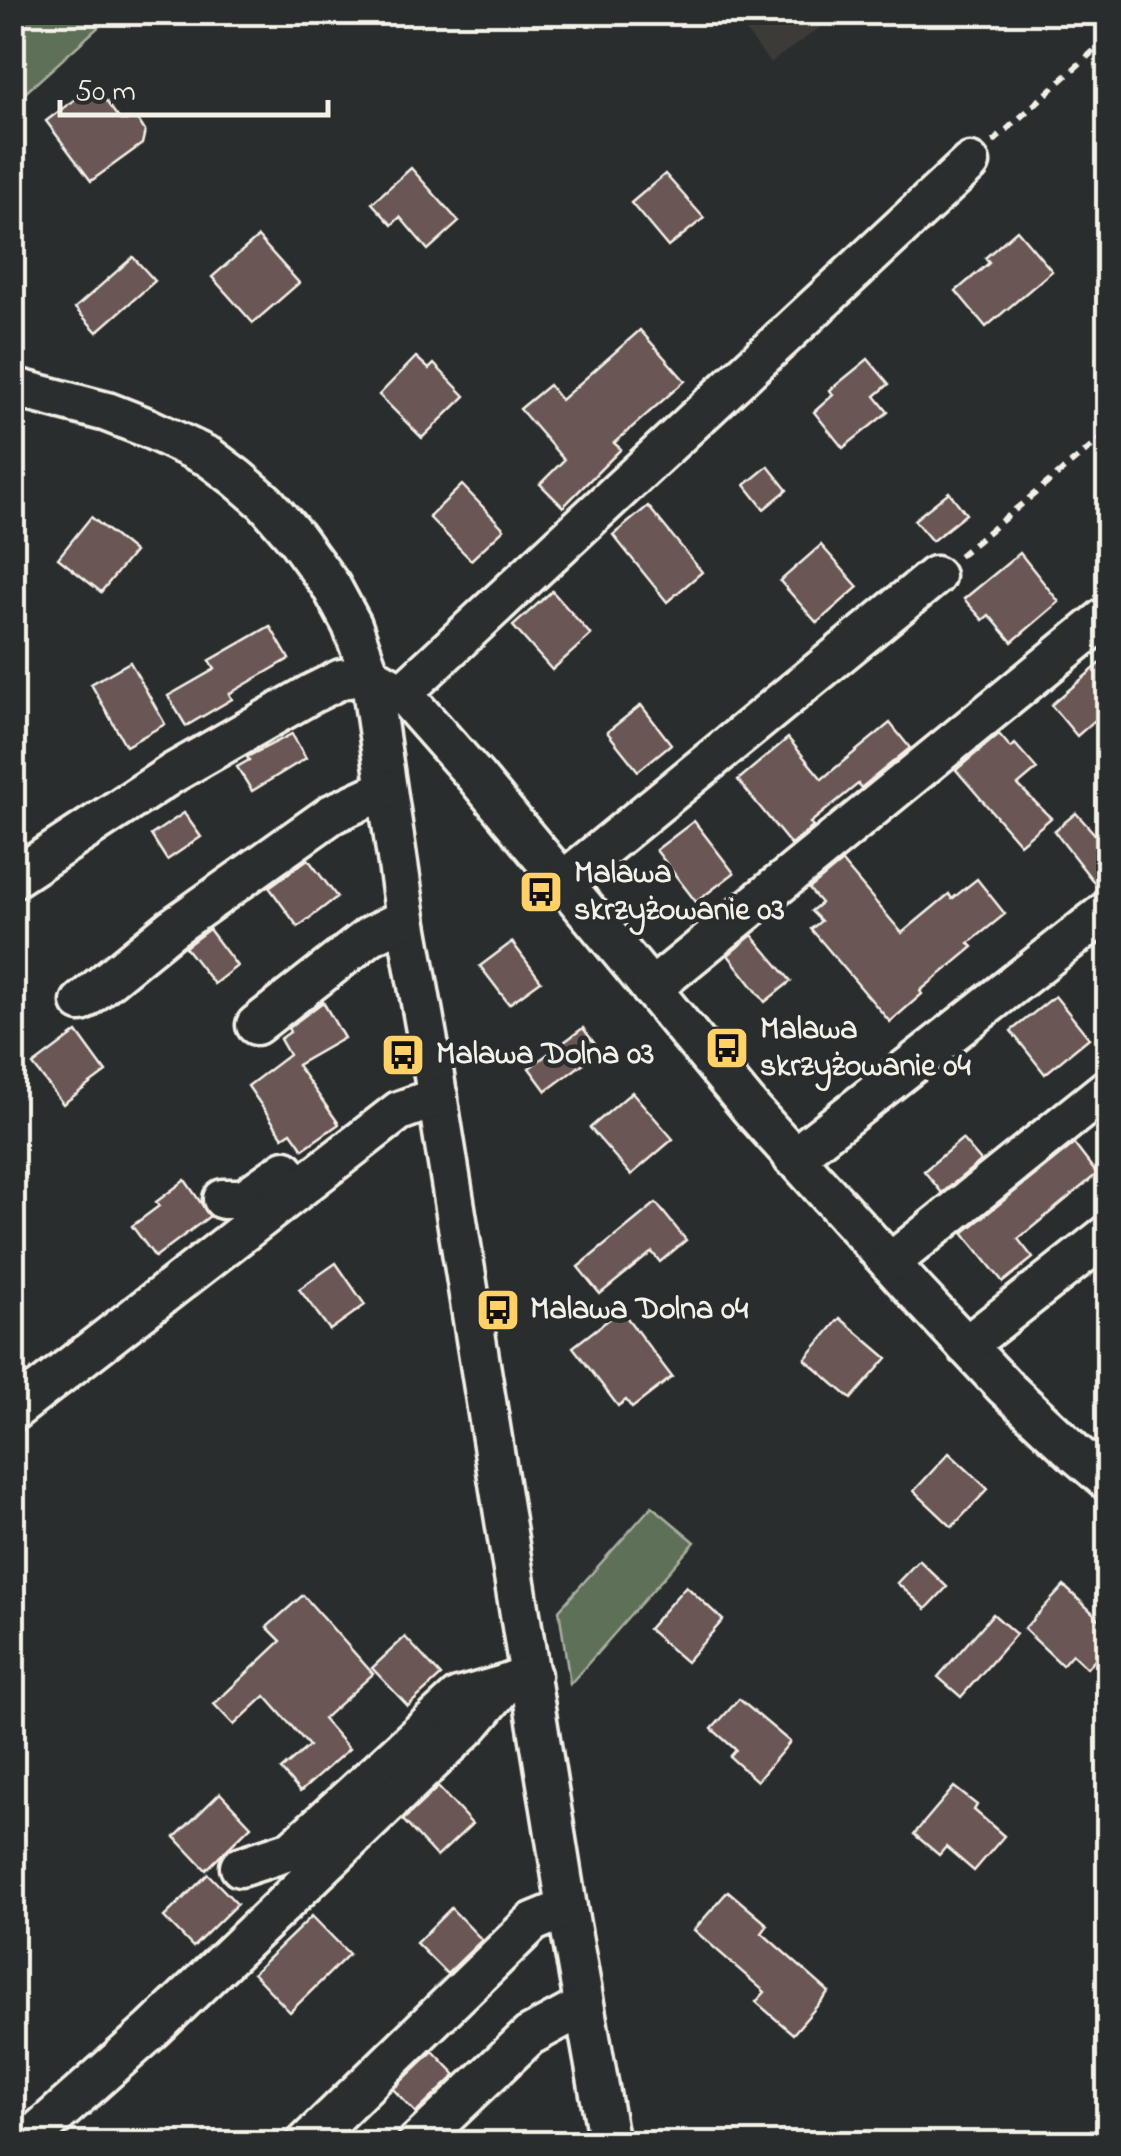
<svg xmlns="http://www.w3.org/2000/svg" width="1121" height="2156" viewBox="0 0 1121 2156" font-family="'Indie Flower',sans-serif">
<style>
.built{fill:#3d3a39}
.green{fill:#5f7058;stroke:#aab0a0;stroke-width:2.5}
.building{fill:#695754;stroke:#f4f1e8;stroke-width:2.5}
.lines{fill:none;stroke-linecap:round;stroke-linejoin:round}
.minor-casing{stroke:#f4f1e8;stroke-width:45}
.path{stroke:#f4f1e8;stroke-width:6;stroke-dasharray:10 8;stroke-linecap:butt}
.minor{stroke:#2a2d2e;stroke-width:38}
.labels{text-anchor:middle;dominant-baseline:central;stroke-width:9;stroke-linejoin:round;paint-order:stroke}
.poi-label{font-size:32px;font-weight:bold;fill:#f4f1e8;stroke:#2a2d2e;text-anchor:start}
</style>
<rect width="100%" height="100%" fill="#2a2d2e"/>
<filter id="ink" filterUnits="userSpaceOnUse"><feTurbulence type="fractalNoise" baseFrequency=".01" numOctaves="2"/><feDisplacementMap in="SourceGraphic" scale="20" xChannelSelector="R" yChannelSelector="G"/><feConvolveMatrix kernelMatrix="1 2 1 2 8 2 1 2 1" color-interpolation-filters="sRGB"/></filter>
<g filter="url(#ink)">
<polygon class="built" points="732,13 841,13 770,63"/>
<g class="green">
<polygon points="13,12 114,12 114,13 13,104"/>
<polygon points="652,1506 695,1542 570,1684 559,1610"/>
</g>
<g class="building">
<polygon points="94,85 120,120 138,120 145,131 142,144 91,181 46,121"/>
<polygon points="411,168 459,222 428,250 400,217 392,225 372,203"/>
<polygon points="665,174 704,218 668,247 631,203"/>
<polygon points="1017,230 1052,271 986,327 956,291 989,263 985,258"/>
<polygon points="258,237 299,283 253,323 212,277"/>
<polygon points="133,257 155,281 97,332 75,308"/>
<polygon points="640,330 685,381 614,443 621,449 563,507 540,484 564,460 520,409 549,385 561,400"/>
<polygon points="416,357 429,369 434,364 465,396 422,438 379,395"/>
<polygon points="868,359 889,384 875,396 888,412 843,448 814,412 833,395 830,390"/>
<polygon points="768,466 787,490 764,509 745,485"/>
<polygon points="462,485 504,529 471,560 429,517"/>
<polygon points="949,492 966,514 932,541 914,520"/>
<polygon points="648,506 702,572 667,602 613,535"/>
<polygon points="91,517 134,552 101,592 58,558"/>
<polygon points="821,545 858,587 817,623 780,581"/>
<polygon points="1020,553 1059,602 1012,642 989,615 983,620 964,599"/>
<polygon points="552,591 591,635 552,670 513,626"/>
<polygon points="270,626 289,659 229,694 232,699 186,726 168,696 215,669 209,661"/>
<polygon points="1108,657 1108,709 1077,736 1051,705"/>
<polygon points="130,662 165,724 126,746 91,684"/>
<polygon points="641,705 671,744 638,771 607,732"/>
<polygon points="890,723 910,748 861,788 858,784 810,823 813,827 791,845 738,780 788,738 822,779"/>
<polygon points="292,734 306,758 252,791 237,767 249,760 247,757"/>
<polygon points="999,734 1011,748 1015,744 1037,769 1018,785 1051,818 1020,844 956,770"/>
<polygon points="184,813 201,837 167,860 151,835"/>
<polygon points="1076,813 1108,849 1108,888 1100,890 1054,831"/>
<polygon points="694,821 734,873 696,902 656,850"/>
<polygon points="308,859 337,897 298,927 269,887"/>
<polygon points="842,862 902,933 949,894 952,899 977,879 1005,914 969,943 973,947 920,991 922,994 890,1022 811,929 821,921 811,911 821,903 809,889"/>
<polygon points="209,929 237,966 214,984 185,947"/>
<polygon points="752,935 791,981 765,1002 728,955"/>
<polygon points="512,942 541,981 509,1004 480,966"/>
<polygon points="1055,996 1089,1038 1045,1074 1011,1031"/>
<polygon points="323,1002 344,1038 297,1065 339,1124 303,1149 291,1132 283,1137 248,1086 289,1055 280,1039 290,1032 288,1028"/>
<polygon points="583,1028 600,1051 546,1091 529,1068"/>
<polygon points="77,1032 106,1072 63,1104 33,1065"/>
<polygon points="632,1092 673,1139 631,1175 590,1128"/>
<polygon points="962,1139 981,1161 942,1193 924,1171"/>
<polygon points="1074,1144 1097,1174 1018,1239 1033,1258 1003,1282 963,1233"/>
<polygon points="185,1180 210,1216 155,1257 132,1226 159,1206 156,1202"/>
<polygon points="656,1203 686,1240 660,1262 652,1252 600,1294 578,1267"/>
<polygon points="336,1263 365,1305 330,1330 299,1289"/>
<polygon points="621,1310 672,1377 632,1408 626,1400 618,1406 573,1347"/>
<polygon points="840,1318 887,1358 851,1399 805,1359"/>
<polygon points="949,1453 988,1489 952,1527 914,1491"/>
<polygon points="919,1560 947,1587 926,1609 897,1583"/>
<polygon points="686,1586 723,1620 686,1662 648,1629"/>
<polygon points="1064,1586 1108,1627 1108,1644 1087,1668 1072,1654 1062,1665 1024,1629"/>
<polygon points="303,1595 373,1674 323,1719 349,1749 300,1792 281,1770 309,1746 265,1696 234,1725 214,1704 281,1641 267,1627"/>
<polygon points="993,1614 1016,1634 961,1697 938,1677"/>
<polygon points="405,1637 441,1676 408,1706 372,1668"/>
<polygon points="739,1699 790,1742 757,1781 730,1757 736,1750 712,1729"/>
<polygon points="438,1787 472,1824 437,1857 403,1820"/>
<polygon points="954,1787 977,1805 974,1810 1004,1836 974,1871 946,1847 939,1855 914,1834"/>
<polygon points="220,1793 251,1826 206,1870 175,1837"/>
<polygon points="208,1874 237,1904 193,1947 164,1917"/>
<polygon points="728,1891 768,1925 762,1933 829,1992 793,2034 756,2002 765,1992 694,1930"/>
<polygon points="451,1908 482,1940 447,1974 416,1943"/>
<polygon points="312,1916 349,1954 290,2012 253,1973"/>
<polygon points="433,2051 456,2075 416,2113 393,2089"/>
</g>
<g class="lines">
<defs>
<g id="minor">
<polyline points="12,387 107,412 148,428 209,457 237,478 265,502 296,538 331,586 352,625 370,675 406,918 434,1076 567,1908 609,2144"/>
<polyline points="402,693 970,163"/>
<polyline points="12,879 173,773 311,694 341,679 370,675 402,693 476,777 751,1109 916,1292 1005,1387 1074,1452 1108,1481"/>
<polyline points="562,882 935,576"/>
<polyline points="651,989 1106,617"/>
<polyline points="81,1002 172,928 332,814 386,789"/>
<polyline points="256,1025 370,936 406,918"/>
<polyline points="793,1158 1108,910"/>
<polyline points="223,1199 244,1199 285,1170"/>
<polyline points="890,1263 1108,1088"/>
<polyline points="966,1346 1108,1234"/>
<polyline points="12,1412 399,1111 438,1097"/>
<polyline points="240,1867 292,1850 458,1698 504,1685"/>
<polyline points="24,2144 152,2030 470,1725 504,1685 531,1675"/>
<polyline points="305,2144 533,1922 567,1908"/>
<polyline points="416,2144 529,2036 584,2006"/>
</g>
</defs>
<use href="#minor" class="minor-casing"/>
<g class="path">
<polyline points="993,142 1108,38"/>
<polyline points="959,556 1108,433"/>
</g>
<use href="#minor" class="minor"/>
</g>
</g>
<defs>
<symbol id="bus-square" viewBox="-11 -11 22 22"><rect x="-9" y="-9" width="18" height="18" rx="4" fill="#ffd166" stroke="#2a2d2e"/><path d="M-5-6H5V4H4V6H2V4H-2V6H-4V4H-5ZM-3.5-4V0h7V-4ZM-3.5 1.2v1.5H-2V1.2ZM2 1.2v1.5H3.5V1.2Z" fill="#111"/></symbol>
</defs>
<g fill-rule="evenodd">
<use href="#bus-square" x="516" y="867" width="50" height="50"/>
<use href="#bus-square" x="702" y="1023" width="50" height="50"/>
<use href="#bus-square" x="378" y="1030" width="50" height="50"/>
<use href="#bus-square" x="473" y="1285" width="50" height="50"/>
</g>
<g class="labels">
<g class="poi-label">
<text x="574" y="874">Malawa<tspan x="574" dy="37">skrzyżowanie 03</tspan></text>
<text x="760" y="1030">Malawa<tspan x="760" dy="37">skrzyżowanie 04</tspan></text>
<text x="436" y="1055">Malawa Dolna 03</text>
<text x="530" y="1310">Malawa Dolna 04</text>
</g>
</g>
<rect width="1121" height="2156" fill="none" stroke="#2a2d2e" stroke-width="50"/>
<rect x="25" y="25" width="1071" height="2106" fill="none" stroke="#f4f1e8" stroke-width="4" filter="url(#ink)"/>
<path d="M60 100v15h268v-15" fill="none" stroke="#f4f1e8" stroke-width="5"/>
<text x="75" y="100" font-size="30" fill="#f4f1e8" stroke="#2a2d2e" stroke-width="8" paint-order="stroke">50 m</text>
</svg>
